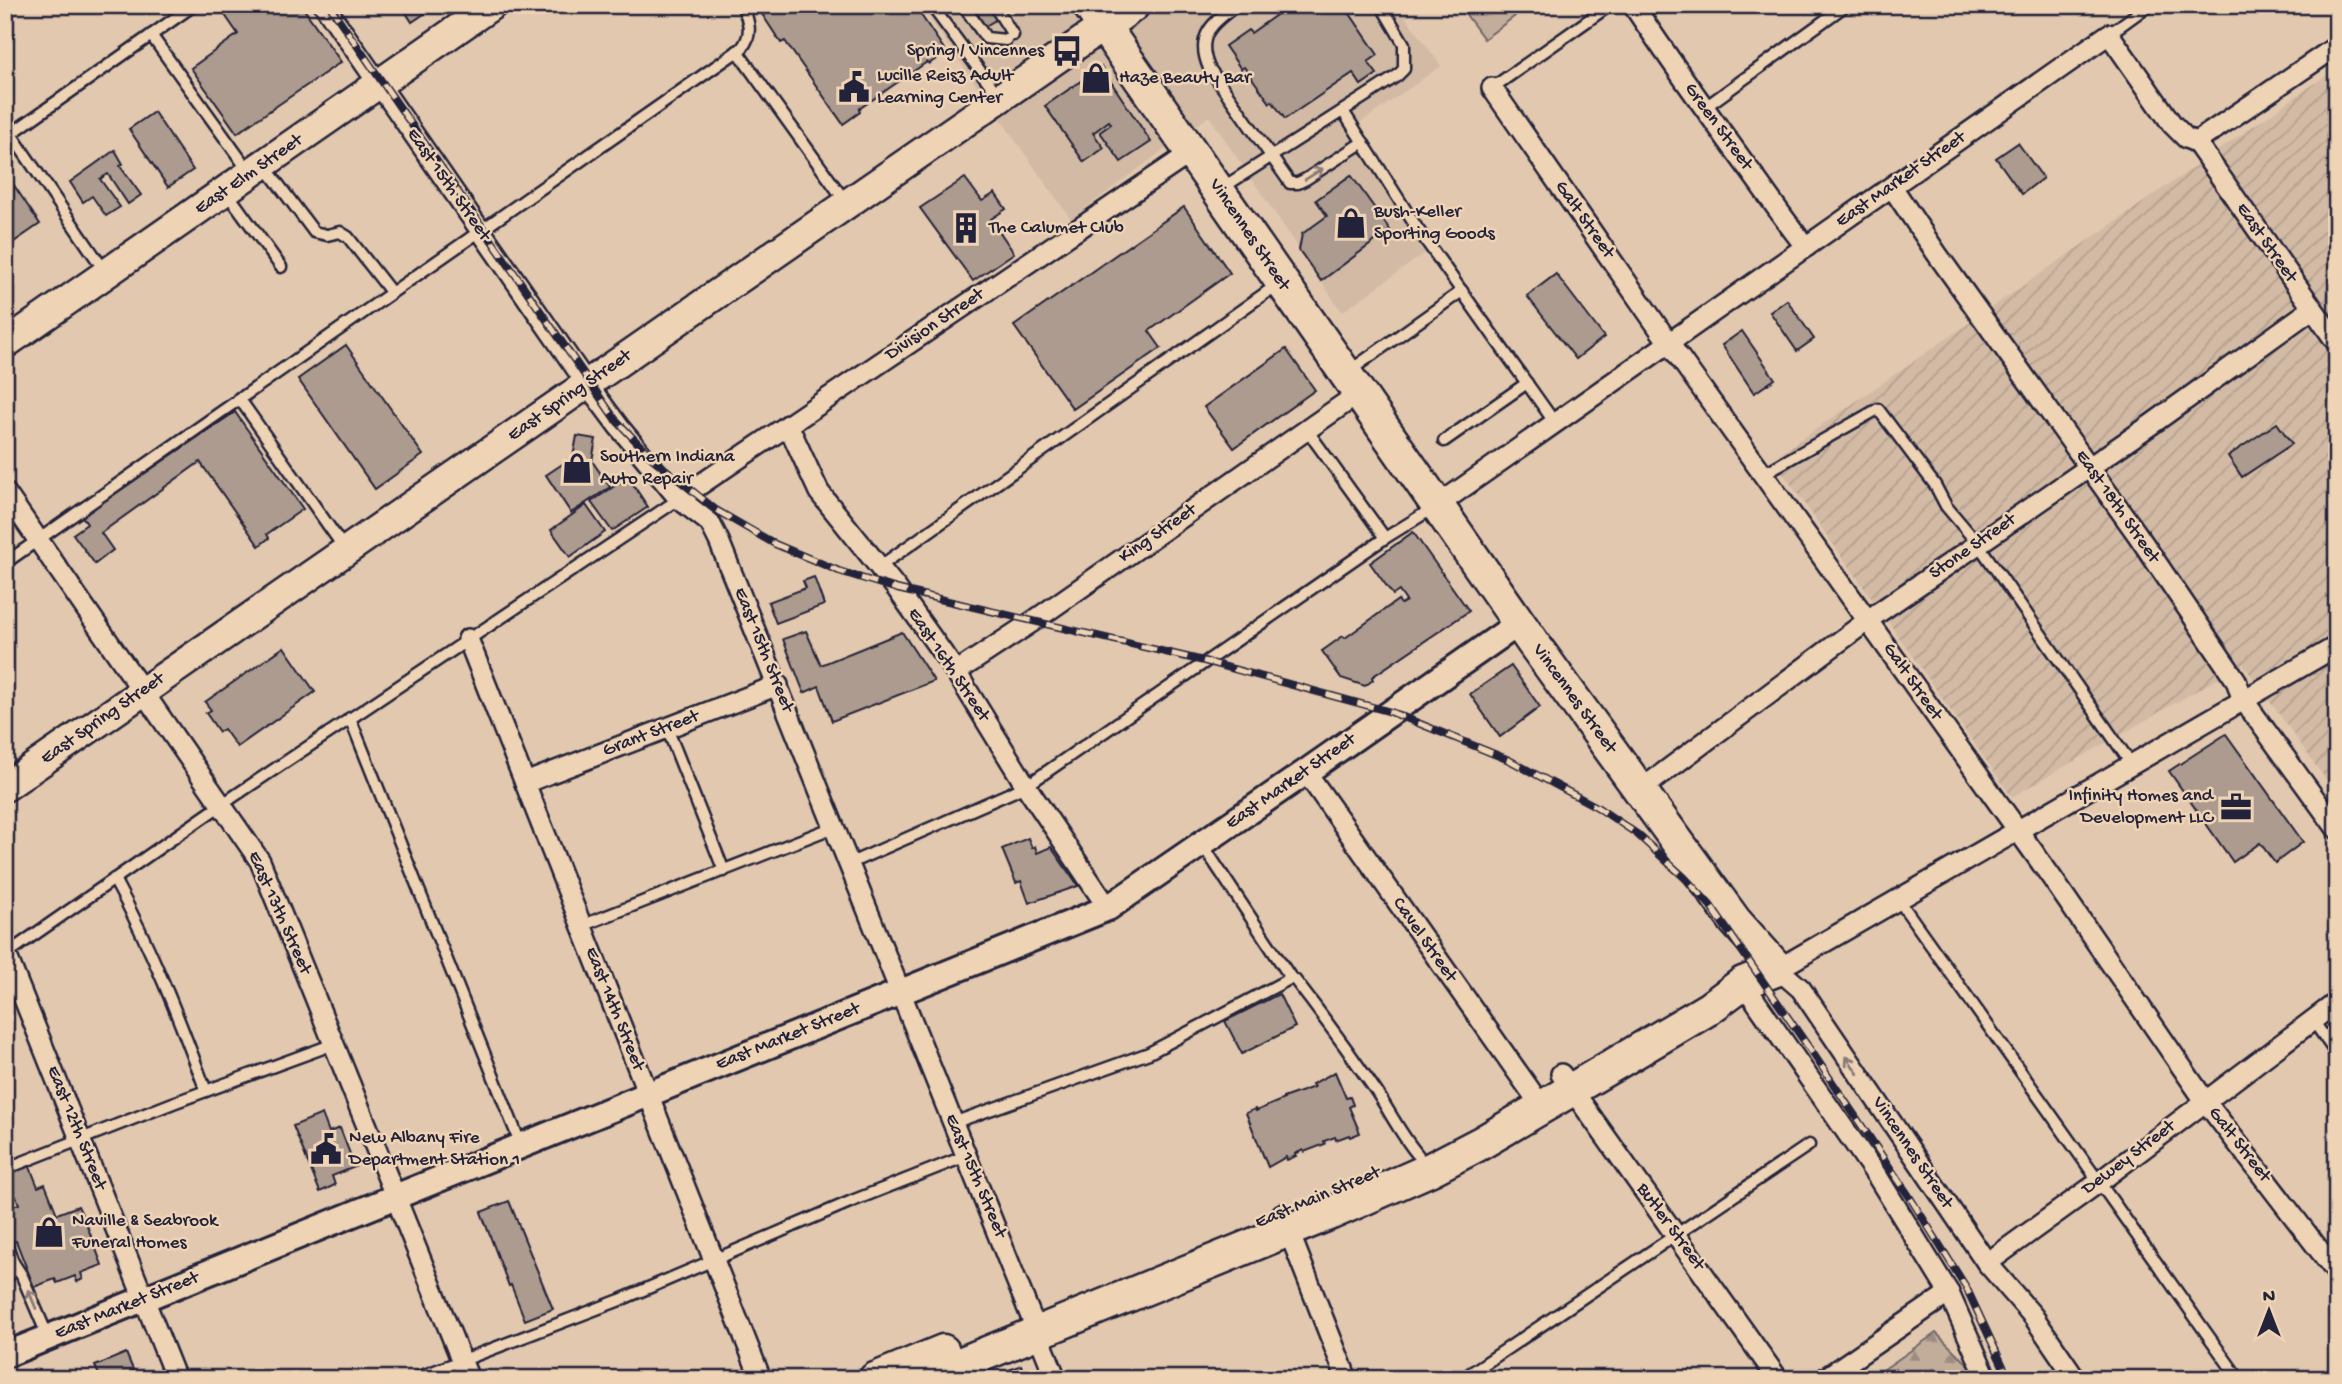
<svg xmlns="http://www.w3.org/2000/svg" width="2342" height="1384" viewBox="0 0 2342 1384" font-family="'Gochi Hand',sans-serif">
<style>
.built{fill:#d2baa4}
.industrial{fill:url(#industrial-furrows)}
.forest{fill:url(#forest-firs);stroke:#72686b;stroke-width:2}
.garden{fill:#c2ad9b;stroke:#72686b;stroke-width:2}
.building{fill:#ac9b8e;stroke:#22223b;stroke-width:2}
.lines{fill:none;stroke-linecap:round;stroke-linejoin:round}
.service-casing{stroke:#22223b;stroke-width:15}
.minor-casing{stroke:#22223b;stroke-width:24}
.tertiary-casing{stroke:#22223b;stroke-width:30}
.secondary-casing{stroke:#22223b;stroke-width:33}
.primary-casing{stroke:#22223b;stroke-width:37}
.service{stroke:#eed3b5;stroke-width:10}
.minor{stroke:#eed3b5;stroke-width:19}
.tertiary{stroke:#eed3b5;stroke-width:24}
.secondary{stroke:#eed3b5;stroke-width:28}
.primary{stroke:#eed3b5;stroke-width:32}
.rail-casing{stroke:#22223b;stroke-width:8}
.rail{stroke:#eed3b5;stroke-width:5;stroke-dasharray:16;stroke-linecap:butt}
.oneway{stroke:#887a78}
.labels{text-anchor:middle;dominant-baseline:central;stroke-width:5;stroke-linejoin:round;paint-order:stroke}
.poi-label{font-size:19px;fill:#22223b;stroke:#eed3b5;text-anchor:start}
.street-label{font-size:19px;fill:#22223b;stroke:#eed3b5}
</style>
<defs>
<pattern id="industrial-furrows" width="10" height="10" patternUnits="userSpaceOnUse" patternTransform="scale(1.75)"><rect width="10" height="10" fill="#d2baa4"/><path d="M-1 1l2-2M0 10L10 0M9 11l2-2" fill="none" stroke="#b4a08e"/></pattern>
<pattern id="forest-firs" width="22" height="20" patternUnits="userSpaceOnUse" patternTransform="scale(1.75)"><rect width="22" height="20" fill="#c2ad9b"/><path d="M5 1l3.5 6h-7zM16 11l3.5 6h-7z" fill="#9d8c80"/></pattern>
</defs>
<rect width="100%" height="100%" fill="#e2c8ae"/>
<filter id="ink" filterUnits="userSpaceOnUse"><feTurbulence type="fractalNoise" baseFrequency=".0143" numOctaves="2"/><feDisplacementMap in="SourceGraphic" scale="14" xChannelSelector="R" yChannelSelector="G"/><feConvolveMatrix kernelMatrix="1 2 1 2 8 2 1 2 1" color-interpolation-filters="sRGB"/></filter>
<g filter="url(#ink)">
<polygon class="built" points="920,5 1397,5 1441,66 1347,132 1428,251 1342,312 1209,116 1071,219"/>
<polygon class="industrial" points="2337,68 2337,795 2243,664 2012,797 1773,459"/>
<polygon class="forest" points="1936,1333 1976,1372 1978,1379 1870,1379"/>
<polygon class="garden" points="1459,5 1506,5 1515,16 1484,39"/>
<g class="building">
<polygon points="218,5 301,5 341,62 237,133 191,68 238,34"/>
<polygon points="401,5 427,5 430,10 412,22"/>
<polygon points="756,5 914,5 946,52 929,64 927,62 859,109 860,112 843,124 785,41 781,43"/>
<polygon points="972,5 984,5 988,12 991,10 997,19 982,28 977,19 979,16"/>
<polygon points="1298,5 1344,5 1378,55 1368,62 1377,74 1361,85 1353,73 1285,119 1272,101 1270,103 1244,67 1241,69 1225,46 1248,30 1251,33 1286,8 1289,12"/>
<polygon points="1101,67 1151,142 1121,162 1100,132 1111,124 1109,121 1093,133 1104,148 1084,162 1045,106"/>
<polygon points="154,112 193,170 168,187 129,129"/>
<polygon points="2018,143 2043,178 2022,194 1996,158"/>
<polygon points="115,150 123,164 120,166 141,195 128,204 108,174 100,179 120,207 106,216 92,196 83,202 70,182"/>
<polygon points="5,172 40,224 5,248"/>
<polygon points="1351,175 1390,230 1321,281 1299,250 1302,234 1327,216 1316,200"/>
<polygon points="965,178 982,201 995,193 1006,209 991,219 1014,253 973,281 920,208"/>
<polygon points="1184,207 1230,273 1149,331 1161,348 1073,409 1014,326"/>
<polygon points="1556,274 1604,337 1576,359 1527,296"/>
<polygon points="1787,300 1814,339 1797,351 1770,312"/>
<polygon points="1742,331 1775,379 1754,393 1722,345"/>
<polygon points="346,345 423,455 375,489 298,379"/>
<polygon points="1286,349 1315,390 1234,448 1204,407"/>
<polygon points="235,412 303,509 267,534 269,538 259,546 200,462 101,533 113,550 95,564 73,534 87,524 82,516"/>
<polygon points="2277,423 2292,444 2242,477 2228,456"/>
<polygon points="577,436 596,439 592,461 610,487 571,513 546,475 573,457"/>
<polygon points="628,477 648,507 612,531 591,502"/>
<polygon points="586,505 605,532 570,557 551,530"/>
<polygon points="1413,532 1469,611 1372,677 1373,680 1365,686 1341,678 1322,651 1343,636 1345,638 1398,600 1401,604 1406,601 1399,591 1393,595 1370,563"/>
<polygon points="814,577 824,605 776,623 768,602 806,588 803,581"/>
<polygon points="806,631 821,665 902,632 934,681 832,721 819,686 804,693 783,639"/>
<polygon points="284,647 315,692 237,747 224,729 219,732 206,713 211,710 205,702"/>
<polygon points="1511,666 1540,707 1500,737 1470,694"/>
<polygon points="2226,734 2303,842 2275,863 2260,843 2233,862 2169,771"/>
<polygon points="1028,838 1032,848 1035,846 1037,853 1051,847 1078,886 1029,903 1021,881 1016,883 1002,849"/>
<polygon points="1279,994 1295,1027 1242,1054 1225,1021"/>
<polygon points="1335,1072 1346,1098 1350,1097 1353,1105 1349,1107 1360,1133 1350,1137 1349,1135 1336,1140 1335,1137 1324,1141 1325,1144 1304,1152 1303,1150 1295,1154 1296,1156 1287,1160 1286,1157 1268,1167 1246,1113 1255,1109 1256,1111 1284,1099 1283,1098 1314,1087 1312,1084"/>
<polygon points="322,1114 329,1132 340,1128 355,1167 332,1176 335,1185 320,1192 293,1126"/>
<polygon points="28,1162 38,1187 45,1184 57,1214 78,1206 86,1223 102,1265 81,1273 83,1279 77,1282 75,1276 57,1283 55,1279 34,1287 16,1241 13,1242 5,1222 5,1209 19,1204 6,1171"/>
<polygon points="509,1201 553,1309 525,1320 511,1285 509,1286 481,1212"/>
<polygon points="126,1353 137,1379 101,1379 95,1366"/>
<polygon points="1021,1365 1027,1379 988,1379"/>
</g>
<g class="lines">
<defs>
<g id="service">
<polyline points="931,5 998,95"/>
<polyline points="963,5 986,38 1006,40"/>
<polyline points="994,5 1013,35"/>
<path d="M1237 5C1212 23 1195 36 1209 68L1290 183H1298L1306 179 1363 142"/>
<polyline points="2109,34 2149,5"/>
<polyline points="151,35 248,170"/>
<polyline points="737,51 845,201"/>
<polyline points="1492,88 1610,5"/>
<polyline points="1704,108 1846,5"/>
<polyline points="1343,111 1417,228 1555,423"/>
<polyline points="11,134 104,270"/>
<polyline points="5,138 194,5"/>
<polyline points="264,165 314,232 327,235 340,232 348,237 391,292"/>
<polyline points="1222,188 1397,76 1404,69 1404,44 1381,5"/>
<polyline points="226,191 281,267"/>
<polyline points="1348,372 1462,291"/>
<polyline points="239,398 344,548"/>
<polyline points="1307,430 1385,538"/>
<polyline points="1444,441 1527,383"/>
<polyline points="1763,474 1878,409 1935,485 1946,506 1978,544 2132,765"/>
<path d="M5 563 742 48C753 34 749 21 742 5"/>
<polyline points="879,567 1278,284"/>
<polyline points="350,718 521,1145"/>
<polyline points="667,728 724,871"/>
<polyline points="1202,844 1291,978"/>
<polyline points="848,864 1026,786 1385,538 1435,507"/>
<path d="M114 879C152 949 178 1016 206 1091"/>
<polyline points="1898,899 2239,1379"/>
<polyline points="581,926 834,827"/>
<polyline points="5,955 221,805 679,499"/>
<polyline points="2312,1019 2337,1055"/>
<path d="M953 1123 1149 1053 1291 978 1295 980C1323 1016 1350 1053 1376 1091 1390 1112 1401 1135 1418 1155"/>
<polyline points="5,1169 173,1103 334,1044"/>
<polyline points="5,1240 13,1262 13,1271 5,1279"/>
<polyline points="13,1262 22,1276 48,1337"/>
<polyline points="414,1379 620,1300 852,1201 966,1156"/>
<polyline points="1462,1379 1809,1145"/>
</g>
<g id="minor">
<polyline points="324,5 587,384 619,427 679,499 710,523 719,541 1056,1379"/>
<path d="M1633 5C1669 59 1707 112 1745 164 1766 192 1784 220 1806 247"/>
<polyline points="1492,88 1669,343 2052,878 2205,1101 2337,1273"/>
<polyline points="2196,142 2337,343"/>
<polyline points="1892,187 1937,254 2137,534 2236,680 2242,698 2337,829"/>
<polyline points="788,425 819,492 897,589 956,672 1026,786 1108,908"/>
<polyline points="5,492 260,861 469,1379"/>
<polyline points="679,499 1192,152"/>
<polyline points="1438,505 2109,34 2172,124 2186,138 2196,142 2337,46"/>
<polyline points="468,639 761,1379"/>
<polyline points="956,672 1032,622 1358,394"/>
<polyline points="1306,772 1542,1107"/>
<polyline points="525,783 778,685"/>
<polyline points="1639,791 1875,615 2152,424 2312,309"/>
<polyline points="6,954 176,1379"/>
<polyline points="1743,983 1879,1179 1949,1293 1987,1379"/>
<polyline points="1561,1074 1778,1379"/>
<polyline points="1282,1214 1347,1379"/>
<polyline points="1987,1263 2099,1182 2337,1002"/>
<polyline points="1824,1379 1949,1293"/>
<polyline points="2076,1379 2033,1316 1987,1263 1801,989 1778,969 2337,646"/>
</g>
<polyline id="tertiary" points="5,1355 1108,908 1306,772 1519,623"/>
<g id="secondary">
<polyline points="5,344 492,5"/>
<polyline points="5,787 1104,26"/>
</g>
<g id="primary">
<polyline points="1104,26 1133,5"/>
<polyline points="875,1379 943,1351"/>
<polyline points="923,1379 1331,1213 1431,1169 1481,1143 1571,1090 1708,1009 1743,983 1778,969 1735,921 1533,643 1089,5"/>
</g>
</defs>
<use href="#service" class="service-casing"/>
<use href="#minor" class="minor-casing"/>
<use href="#tertiary" class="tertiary-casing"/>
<use href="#secondary" class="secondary-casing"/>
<use href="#primary" class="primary-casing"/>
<use href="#service" class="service"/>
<use href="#minor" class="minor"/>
<use href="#tertiary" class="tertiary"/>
<use href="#secondary" class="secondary"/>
<use href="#primary" class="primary"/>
<defs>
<polyline id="rail" points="329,5 615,419 653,459 716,510 775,544 839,571 897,589 1208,662 1391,712 1509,760 1597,807 1637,834 1685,878 1710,905 1814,1055 1909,1196 1966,1287 2009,1379"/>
</defs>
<use href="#rail" class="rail-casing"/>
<use href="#rail" class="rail"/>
</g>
<defs><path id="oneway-shaft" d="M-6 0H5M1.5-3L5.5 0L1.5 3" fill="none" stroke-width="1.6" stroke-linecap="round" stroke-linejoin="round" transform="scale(1.75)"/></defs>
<g class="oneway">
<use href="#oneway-shaft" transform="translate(1314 174) rotate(-32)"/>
<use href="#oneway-shaft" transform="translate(1852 1065) rotate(-124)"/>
<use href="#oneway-shaft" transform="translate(32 1299) rotate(-113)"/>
</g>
</g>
<defs>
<symbol id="bus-bare" viewBox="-9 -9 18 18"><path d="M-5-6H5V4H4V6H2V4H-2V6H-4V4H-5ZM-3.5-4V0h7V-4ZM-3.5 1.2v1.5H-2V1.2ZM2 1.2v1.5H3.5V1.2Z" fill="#22223b" stroke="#eed3b5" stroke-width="2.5" paint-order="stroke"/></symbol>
<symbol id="shop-bare" viewBox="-9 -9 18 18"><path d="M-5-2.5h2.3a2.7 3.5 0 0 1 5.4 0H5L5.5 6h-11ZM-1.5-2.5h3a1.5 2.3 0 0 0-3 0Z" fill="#22223b" stroke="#eed3b5" stroke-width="2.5" paint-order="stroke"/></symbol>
<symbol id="civic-bare" viewBox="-9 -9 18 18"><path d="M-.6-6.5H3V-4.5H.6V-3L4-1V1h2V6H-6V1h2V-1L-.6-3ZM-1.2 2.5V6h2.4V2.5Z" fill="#22223b" stroke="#eed3b5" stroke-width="2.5" paint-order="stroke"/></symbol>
<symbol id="building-bare" viewBox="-9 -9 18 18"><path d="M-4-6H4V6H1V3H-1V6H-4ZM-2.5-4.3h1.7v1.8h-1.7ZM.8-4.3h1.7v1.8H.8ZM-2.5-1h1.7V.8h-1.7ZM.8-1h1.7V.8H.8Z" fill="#22223b" stroke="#eed3b5" stroke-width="2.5" paint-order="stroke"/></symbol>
<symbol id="office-bare" viewBox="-9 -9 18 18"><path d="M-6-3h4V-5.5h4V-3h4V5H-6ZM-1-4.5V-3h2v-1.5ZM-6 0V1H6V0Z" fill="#22223b" stroke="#eed3b5" stroke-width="2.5" paint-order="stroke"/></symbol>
</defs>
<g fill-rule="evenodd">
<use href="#bus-bare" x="1045" y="29" width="44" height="44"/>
<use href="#shop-bare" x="1074" y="56" width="44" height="44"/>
<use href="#civic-bare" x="832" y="65" width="44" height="44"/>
<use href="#shop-bare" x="1329" y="201" width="44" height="44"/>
<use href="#building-bare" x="944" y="206" width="44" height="44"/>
<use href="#shop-bare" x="555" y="446" width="44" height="44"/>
<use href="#office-bare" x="2214" y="785" width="44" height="44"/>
<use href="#civic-bare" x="304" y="1127" width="44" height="44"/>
<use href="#shop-bare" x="27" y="1210" width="44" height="44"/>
</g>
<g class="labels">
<g class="poi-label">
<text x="1044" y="51" text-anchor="end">Spring / Vincennes</text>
<text x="877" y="76">Lucille Reisz Adult<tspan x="877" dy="22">Learning Center</tspan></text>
<text x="1119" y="78">Haze Beauty Bar</text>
<text x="1374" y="212">Bush-Keller<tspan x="1374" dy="22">Sporting Goods</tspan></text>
<text x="989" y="228">The Calumet Club</text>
<text x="600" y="457">Southern Indiana<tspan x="600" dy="22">Auto Repair</tspan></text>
<text x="2213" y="796" text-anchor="end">Infinity Homes and<tspan x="2213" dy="22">Development LLC</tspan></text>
<text x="349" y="1138">New Albany Fire<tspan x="349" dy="22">Department Station 1</tspan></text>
<text x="72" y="1221">Naville &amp; Seabrook<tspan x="72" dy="22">Funeral Homes</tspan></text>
</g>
<g class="street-label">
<text transform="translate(1718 127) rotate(54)">Green Street</text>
<text transform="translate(249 175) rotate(-35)">East Elm Street</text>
<text transform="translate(1901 180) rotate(-35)">East Market Street</text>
<text transform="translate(448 185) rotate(55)">East 15th Street</text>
<text transform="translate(1584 220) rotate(55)">Galt Street</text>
<text transform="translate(1249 235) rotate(56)">Vincennes Street</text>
<text transform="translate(2266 243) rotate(55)">East Street</text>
<text transform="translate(935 325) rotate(-34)">Division Street</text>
<text transform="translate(570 396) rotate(-35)">East Spring Street</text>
<text transform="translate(2117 507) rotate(55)">East 18th Street</text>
<text transform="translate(1158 534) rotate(-35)">King Street</text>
<text transform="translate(1973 547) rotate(-35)">Stone Street</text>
<text transform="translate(763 650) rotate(68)">East 15th Street</text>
<text transform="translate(948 665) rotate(56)">East 16th Street</text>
<text transform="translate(1912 682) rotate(55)">Galt Street</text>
<text transform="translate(1574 699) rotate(54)">Vincennes Street</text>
<text transform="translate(103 719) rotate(-35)">East Spring Street</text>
<text transform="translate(651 734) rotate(-21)">Grant Street</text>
<text transform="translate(1291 782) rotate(-35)">East Market Street</text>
<text transform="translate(279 913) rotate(66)">East 13th Street</text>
<text transform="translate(1424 940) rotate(55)">Cavel Street</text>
<text transform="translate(614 1009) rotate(68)">East 14th Street</text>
<text transform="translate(788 1037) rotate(-22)">East Market Street</text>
<text transform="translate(76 1128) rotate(68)">East 12th Street</text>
<text transform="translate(2239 1145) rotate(52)">Galt Street</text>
<text transform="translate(1912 1153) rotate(56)">Vincennes Street</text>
<text transform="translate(2129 1158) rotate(-37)">Dewey Street</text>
<text transform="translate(975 1176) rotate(67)">East 15th Street</text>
<text transform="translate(1318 1198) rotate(-23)">East Main Street</text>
<text transform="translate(1670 1227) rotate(54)">Butler Street</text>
<text transform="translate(127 1306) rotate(-22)">East Market Street</text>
</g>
</g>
<rect width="2342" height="1384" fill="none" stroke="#eed3b5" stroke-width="28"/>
<rect x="14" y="14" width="2314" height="1356" fill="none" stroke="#22223b" stroke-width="2.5" filter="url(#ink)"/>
<g transform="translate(2269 1311)" stroke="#eed3b5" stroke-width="5" paint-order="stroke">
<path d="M0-5L12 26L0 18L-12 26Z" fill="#22223b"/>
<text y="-10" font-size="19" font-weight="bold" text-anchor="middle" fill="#22223b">N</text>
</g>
</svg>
